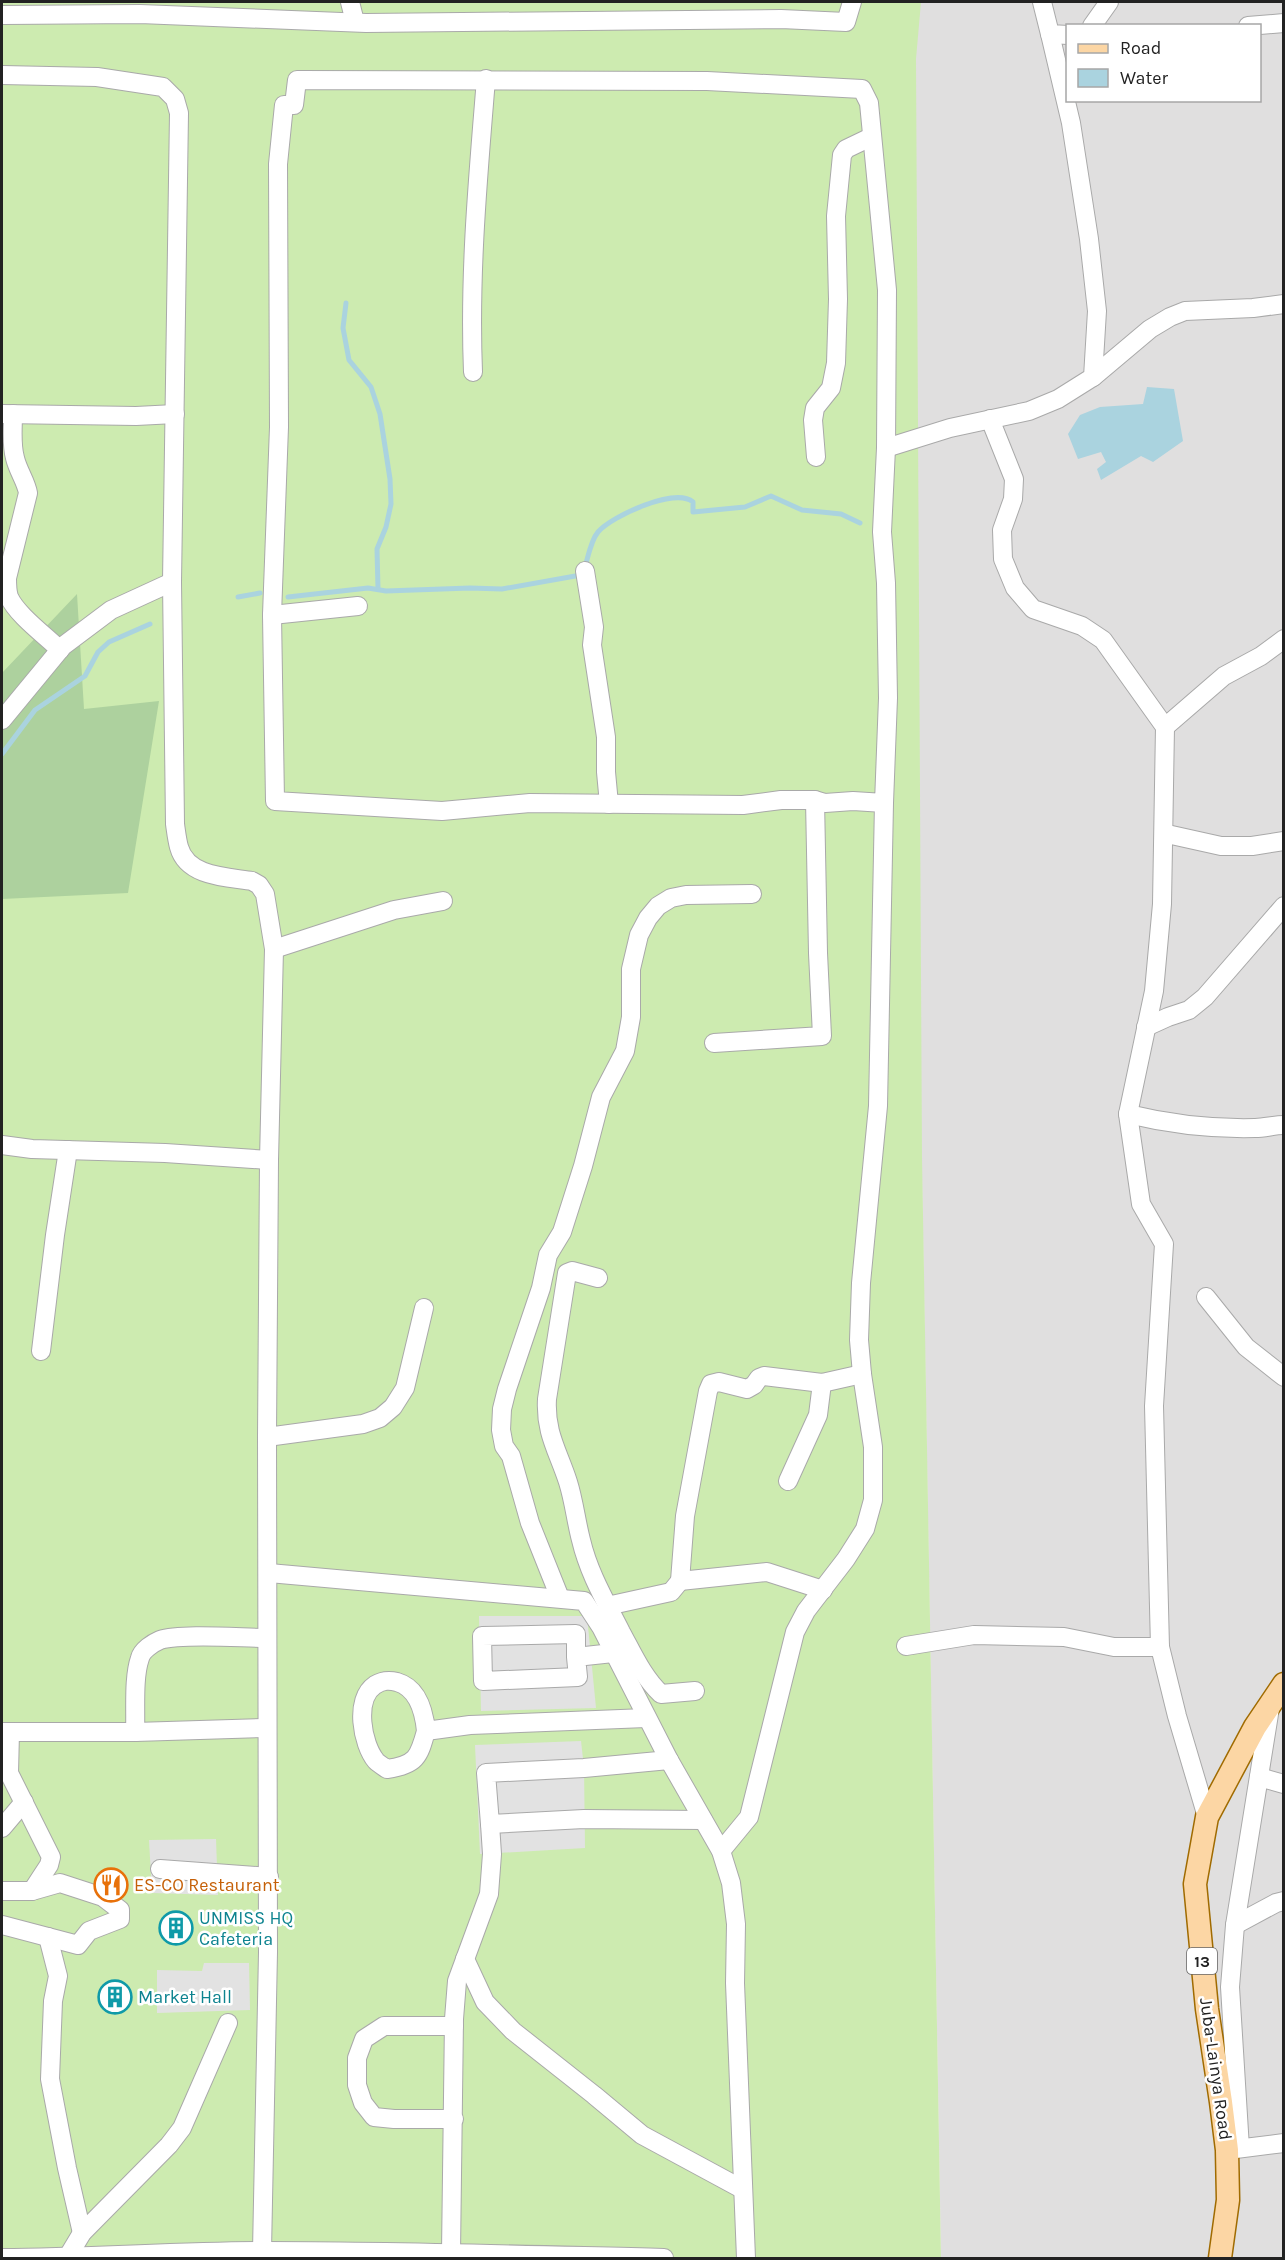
<svg xmlns="http://www.w3.org/2000/svg" width="1285" height="2260" viewBox="0 0 1285 2260" font-family="Karla,sans-serif">
<style>
.residential{fill:#e0dfdf;fill-rule:evenodd}
.grass{fill:#cdebb0}
.forest{fill:#add19e}
.parking{fill:#e2e2e2}
.water{fill:#aad3df}
.lines{fill:none;stroke-linecap:round;stroke-linejoin:round}
.stream{stroke:#aad3df;stroke-width:5}
.minor-casing{stroke:#a9a9a9;stroke-width:20}
.major-casing{stroke:#a06b00;stroke-width:25}
.minor{stroke:#fff;stroke-width:18}
.major{stroke:#fcd6a4;stroke-width:22}
.labels{text-anchor:middle;dominant-baseline:central;stroke-width:5;stroke-linejoin:round;paint-order:stroke}
.shield{fill:#fff;stroke:#646464;stroke-width:1.5}
.shield-label{font-size:16px;font-weight:bold;fill:#222}
.food-label{font-size:18px;fill:#c56008;stroke:#fff;text-anchor:start}
.culture-label{font-size:18px;fill:#0d838f;stroke:#fff;text-anchor:start}
.street-label{font-size:18px;fill:#222;stroke:#fff}
</style>
<rect width="100%" height="100%" fill="#f2efe9"/>
<path class="residential" d="M915 2H1283V2258H941L922 1176 184 598ZM1068 26H1260V100H1068Z"/>
<polygon class="grass" points="2,2 1078,2 921,2 916,59 922,1157 941,2258 2,2258"/>
<polygon class="forest" points="77,594 84,709 159,701 128,893 2,899 2,673"/>
<g class="parking">
<polygon points="479,1616 587,1616 596,1708 481,1711"/>
<polygon points="581,1741 584,1768 585,1848 480,1854 475,1745"/>
<polygon points="216,1839 218,1895 152,1893 149,1840"/>
<polygon points="204,1963 249,1963 250,2010 157,2013 157,1970 202,1971"/>
</g>
<polygon class="water" points="1147,387 1174,389 1183,441 1153,462 1141,456 1101,480 1097,469 1106,462 1101,452 1078,459 1068,434 1080,415 1100,407 1143,404"/>
<g class="lines">
<g class="stream">
<polyline points="346,303 343,328 349,360 371,387 380,414 390,479 391,504 386,527 377,549 378,589"/>
<path d="M585 567C588 557 591 540 598 532 612 516 675 487 693 502V512L745 507 771 496 802 510 841 514 860 523"/>
<polyline points="238,597 260,593"/>
<polyline points="288,597 368,588 386,591 470,588 502,589 581,575"/>
<polyline points="2,754 35,710 85,676 98,652 109,642 150,624"/>
</g>
<defs>
<g id="minor">
<polyline points="350,2 355,22"/>
<polyline points="1042,2 1050,34 1068,35"/>
<polyline points="2,15 140,14 366,23 781,19 846,22 852,2"/>
<polyline points="1092,26 1109,2"/>
<polyline points="1248,26 1284,23"/>
<path d="M2 75 97 77 163 87 175 99 179 113 172 582 175 824C176 831 177 840 179 847 187 877 227 877 252 881L259 885 265 894 274 949 269 1160 267 1437 268 1952 262 2251"/>
<path d="M473 372C469 274 478 177 486 79"/>
<polyline points="1093,377 1150,329 1170,317 1185,311 1253,308 1284,304"/>
<polyline points="3,414 136,416 175,414"/>
<path d="M13 414C13 428 11 444 15 458 18 471 26 481 28 493L7 578C7 584 7 591 9 597 17 615 46 636 60 650"/>
<polyline points="990,419 1014,479 1013,499 1002,530 1003,559 1015,588 1033,609 1082,626 1103,640 1165,727 1162,904 1154,991 1128,1114 1141,1204 1164,1244 1154,1406 1160,1647 1177,1716 1207,1817"/>
<polyline points="886,448 950,428 1029,411 1058,399 1093,377 1097,311 1089,239 1071,123 1050,34"/>
<polyline points="816,457 813,420 815,408 831,388 836,363 838,299 836,216 842,155 846,149 871,137"/>
<polyline points="585,571 594,627 592,645 606,737 606,772 609,804"/>
<polyline points="272,615 358,606"/>
<polyline points="2,720 63,646 111,610 172,582"/>
<polyline points="1165,727 1224,676 1261,656 1284,639"/>
<polyline points="1167,834 1221,846 1252,846 1284,841"/>
<polyline points="274,949 394,910 443,901"/>
<polyline points="1146,1027 1168,1017 1189,1010 1205,997 1284,906"/>
<polyline points="714,1043 822,1036 818,953 815,800"/>
<path d="M1128 1114C1169 1124 1214 1129 1255 1128 1265 1128 1274 1125 1284 1125"/>
<polyline points="2,1145 32,1149 165,1153 269,1160"/>
<path d="M598 1278 572 1271 567 1273 547 1399C545 1433 558 1451 568 1482 574 1501 576 1521 581 1540 589 1574 606 1602 621 1632 633 1654 643 1677 661 1694L695 1691"/>
<polyline points="1206,1297 1246,1347 1284,1377"/>
<polyline points="41,1351 55,1235 68,1150"/>
<polyline points="267,1437 363,1424 380,1418 393,1407 405,1388 424,1308"/>
<polyline points="788,1481 818,1415 822,1383"/>
<polyline points="269,1573 584,1601 601,1627 669,1760 721,1851 731,1883 736,1924 735,1983 746,2258"/>
<polyline points="823,1590 767,1572 680,1581 685,1516 708,1391 711,1384 719,1382 747,1389 754,1385 759,1378 764,1376 822,1383 862,1374"/>
<polyline points="560,1598 530,1523 511,1456 504,1446 501,1430 502,1409 507,1389 541,1288 548,1255 562,1232 583,1166 601,1097 625,1051 631,1017 631,969 639,935 648,918 658,906 671,898 686,895 752,894"/>
<polyline points="607,1606 671,1592 680,1581"/>
<polyline points="906,1646 974,1635 1064,1637 1114,1647 1160,1647"/>
<polyline points="576,1657 576,1634 482,1636 483,1681 578,1677 576,1657 613,1653"/>
<path d="M426 1731C424 1711 418 1688 397 1682 389 1680 383 1680 375 1685 354 1699 362 1744 376 1761 379 1764 384 1767 387 1769 416 1765 419 1757 426 1731L470 1725 646 1718"/>
<polyline points="2,1732 135,1732 266,1728"/>
<polyline points="10,1732 9,1773 51,1857 49,1865 32,1891"/>
<path d="M135 1732C136 1710 133 1678 140 1658 142 1650 153 1643 160 1640 181 1633 242 1638 267 1638"/>
<polyline points="669,1760 584,1768 486,1773 490,1824 584,1819 703,1820"/>
<polyline points="1259,1777 1284,1784"/>
<polyline points="2,1828 24,1802"/>
<polyline points="721,1851 749,1817 795,1632 806,1611 846,1559 865,1529 873,1500 873,1447 862,1374 859,1340 861,1283 878,1106 884,803 888,698 886,583 882,532 886,448 887,290 869,103 862,89 707,81 297,80 294,105 284,105 278,164 279,427 272,615 275,801 442,811 530,803 743,805 781,800 815,800 825,803 853,801 884,803"/>
<polyline points="160,1869 269,1877"/>
<polyline points="2,1891 32,1891 60,1883 103,1897 120,1910 120,1919 89,1931 78,1945 2,1925"/>
<polyline points="1235,1925 1276,1903 1284,1901"/>
<polyline points="48,1937 58,1976 53,2001 50,2079 67,2168 82,2233"/>
<polyline points="465,1959 485,2002 513,2031 594,2095 642,2135 742,2189"/>
<polyline points="454,2119 394,2119 374,2117 363,2103 357,2085 357,2058 364,2039 384,2026 454,2026"/>
<polyline points="1240,2148 1230,1987 1235,1925 1270,1708"/>
<polyline points="1228,2150 1284,2143"/>
<path d="M2 2258C89 2258 177 2251 265 2251 398 2251 531 2255 664 2258"/>
<polyline points="67,2258 82,2233 169,2145 182,2128 228,2023"/>
<polyline points="448,2258 451,2253 454,2019 457,1981 489,1894 492,1854 490,1824"/>
</g>
<polyline id="major" points="1220,2258 1228,2200 1227,2150 1221,2102 1207,2009 1195,1884 1207,1817 1255,1727 1284,1684"/>
</defs>
<use href="#minor" class="minor-casing"/>
<use href="#major" class="major-casing"/>
<use href="#minor" class="minor"/>
<use href="#major" class="major"/>
</g>
<defs>
<symbol id="restaurant-ring" viewBox="-11 -11 22 22"><circle r="9.5" fill="#fff" stroke="#e8710a" stroke-width="1.5"/><path d="M-5-6h1v4h1v-4h1v4h1v-4h1v5L-1.5 .5V6h-2V.5L-5-1ZM5-6V6H3V1.5H1.5Q1.5-4 5-6Z" fill="#e8710a"/></symbol>
<symbol id="building-ring" viewBox="-11 -11 22 22"><circle r="9.5" fill="#fff" stroke="#0f9aa8" stroke-width="1.5"/><path d="M-4-6H4V6H1V3H-1V6H-4ZM-2.5-4.3h1.7v1.8h-1.7ZM.8-4.3h1.7v1.8H.8ZM-2.5-1h1.7V.8h-1.7ZM.8-1h1.7V.8H.8Z" fill="#0f9aa8"/></symbol>
</defs>
<g fill-rule="evenodd">
<use href="#restaurant-ring" x="92" y="1866" width="38" height="38"/>
<use href="#building-ring" x="157" y="1909" width="38" height="38"/>
<use href="#building-ring" x="96" y="1978" width="38" height="38"/>
</g>
<g class="labels">
<rect class="shield" x="1187" y="1948" width="30" height="26" rx="4.5"/>
<g class="shield-label">
<text x="1202" y="1961">13</text>
</g>
<g class="food-label">
<text x="134" y="1885">ES-CO Restaurant</text>
</g>
<g class="culture-label">
<text x="199" y="1918">UNMISS HQ<tspan x="199" dy="21">Cafeteria</tspan></text>
<text x="138" y="1997">Market Hall</text>
</g>
<g class="street-label">
<text transform="translate(1216 2069) rotate(82)">Juba-Lainya Road</text>
</g>
</g>
<rect width="1285" height="2260" fill="none" stroke="#222222" stroke-width="6"/>
<rect x="1066" y="24" width="195" height="78" fill="#ffffff" stroke="#a7a7a7" stroke-width="1.5"/>
<rect x="1078" y="44" width="30" height="9" fill="#fcd6a4" stroke="#a7a7a7" stroke-width="1.5"/>
<text x="1120" y="54" font-size="18" fill="#222222">Road</text>
<rect x="1078" y="69" width="30" height="18" fill="#aad3df" stroke="#a7a7a7" stroke-width="1.5"/>
<text x="1120" y="84" font-size="18" fill="#222222">Water</text>
</svg>
